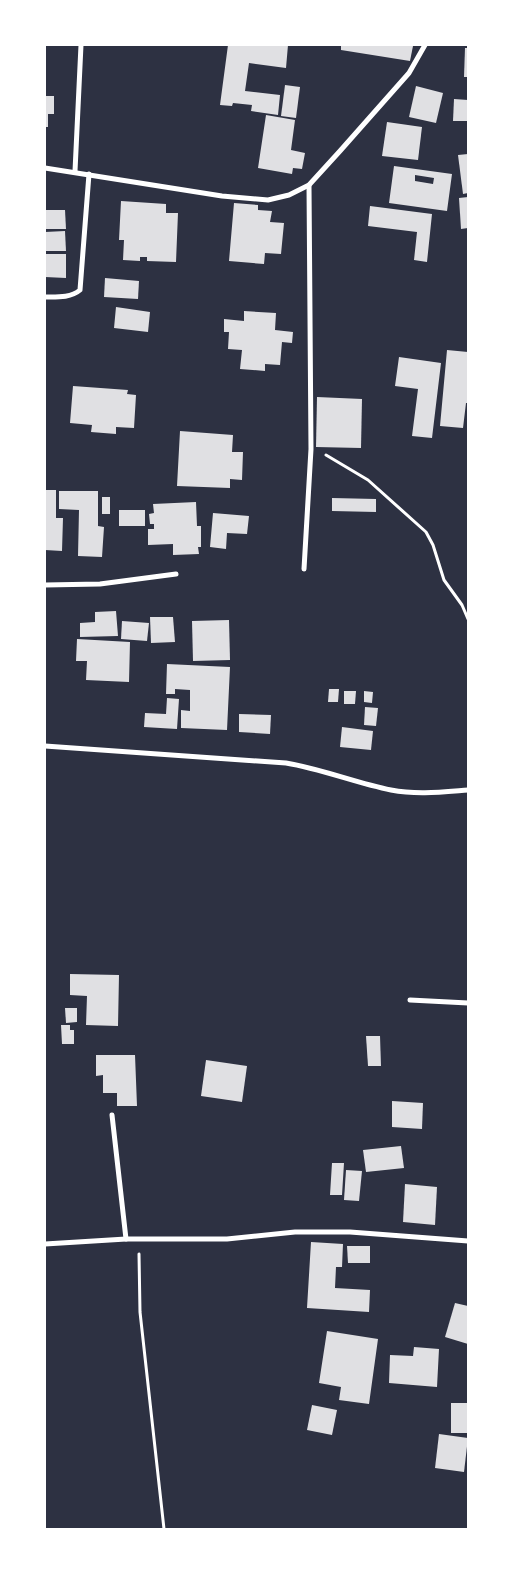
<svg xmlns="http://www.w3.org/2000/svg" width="513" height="1574" viewBox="0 0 513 1574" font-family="Roboto,sans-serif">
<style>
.building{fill:#e0e0e3;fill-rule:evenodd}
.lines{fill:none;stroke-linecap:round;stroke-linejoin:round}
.path{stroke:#fff;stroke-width:3}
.minor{stroke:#fff;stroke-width:5}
</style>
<rect width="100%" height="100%" fill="#2d3142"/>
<g class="building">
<polygon points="228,45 288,45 286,68 249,63 245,91 280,95 278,115 251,111 252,105 233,103 232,106 220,105"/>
<polygon points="341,45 407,45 413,46 410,61 341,50"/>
<polygon points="465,48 468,48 468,77 464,77"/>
<polygon points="285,85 300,87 296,118 281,116"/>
<polygon points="416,86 443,93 436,123 409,117"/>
<polygon points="45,96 54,96 54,114 48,114 48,127 45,127"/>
<polygon points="454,99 468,100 468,121 453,121"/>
<polygon points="266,115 295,120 291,150 305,153 302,169 293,168 292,174 258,168"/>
<polygon points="387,122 422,127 418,160 382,156"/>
<polygon points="468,154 468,193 463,194 458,155"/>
<path d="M394 166 452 174 447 211 389 203ZM415 175 434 178 433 184 415 181Z"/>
<polygon points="468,197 468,228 461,229 459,198"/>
<polygon points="121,201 166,204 166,213 178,213 176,262 147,261 147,257 140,257 140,261 123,260 124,240 119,240"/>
<polygon points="234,203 258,205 258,210 272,211 270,222 284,223 281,254 265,253 264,264 229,261"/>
<polygon points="370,206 432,214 427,262 414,260 417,232 368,226"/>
<polygon points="45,210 65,210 66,229 45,229"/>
<polygon points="65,231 66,251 45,251 45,232"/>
<polygon points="45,254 66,254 66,278 45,277"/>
<polygon points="105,278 139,281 138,299 104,297"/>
<polygon points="116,307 150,312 148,332 114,328"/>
<polygon points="244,311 276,313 275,330 293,332 292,343 282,342 280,365 265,364 265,371 240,369 242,350 228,349 229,332 224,332 224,319 244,321"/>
<polygon points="447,350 468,352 468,403 466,403 463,428 440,426"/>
<polygon points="399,357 441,363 432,438 412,436 418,389 395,386"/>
<polygon points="73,386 128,390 127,394 136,395 134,428 116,427 116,434 91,432 92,425 70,423"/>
<polygon points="317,397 362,399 361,448 316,447"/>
<polygon points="180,431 233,435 232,452 243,452 242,480 230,479 230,488 177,486"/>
<polygon points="45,490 56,490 56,518 63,518 62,551 45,550"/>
<polygon points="59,491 98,491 98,526 104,527 102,557 78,556 79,510 59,509"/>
<rect x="102" y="497" width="8" height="17"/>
<polygon points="332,498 376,499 376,512 332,511"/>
<polygon points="196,502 197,526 201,526 201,547 198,547 199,554 173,555 173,544 148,545 148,529 154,529 154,524 150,524 149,514 154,513 153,504"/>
<rect x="119" y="510" width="26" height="16"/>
<polygon points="213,513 249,516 247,534 227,533 226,549 210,547"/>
<polygon points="116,611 118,636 80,637 80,623 95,622 95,612"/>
<polygon points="150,617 173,617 175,642 151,643"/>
<polygon points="229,620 230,660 193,661 192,621"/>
<polygon points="122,621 149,623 147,641 121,639"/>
<polygon points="77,639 130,642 129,682 86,680 87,661 76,661"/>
<polygon points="167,664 230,667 227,730 181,728 181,710 190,711 190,690 175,689 175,694 166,694"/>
<polygon points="329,689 339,689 338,702 328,702"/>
<polygon points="344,691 356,691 355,704 344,704"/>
<polygon points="364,691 373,692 372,703 364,702"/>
<polygon points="167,698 179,699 177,729 144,727 145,713 166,714"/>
<polygon points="365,707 378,708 376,726 364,725"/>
<polygon points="239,714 271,715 270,734 239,732"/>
<polygon points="342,727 373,731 371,750 340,747"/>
<polygon points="70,974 119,975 118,1026 86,1025 87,996 70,995"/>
<polygon points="65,1008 77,1008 77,1022 66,1023"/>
<polygon points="61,1025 70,1025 70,1030 74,1030 74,1044 62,1044"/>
<polygon points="366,1036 380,1036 381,1066 368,1066"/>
<polygon points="96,1055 135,1055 137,1106 117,1106 117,1093 103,1093 103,1075 96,1076"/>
<polygon points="206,1060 247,1066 242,1102 201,1096"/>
<polygon points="392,1101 423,1103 422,1129 392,1127"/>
<polygon points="401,1146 404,1168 366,1172 363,1150"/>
<polygon points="332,1163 344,1163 342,1195 330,1195"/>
<polygon points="346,1170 362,1171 359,1201 344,1200"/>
<polygon points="405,1184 437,1187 435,1225 403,1222"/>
<polygon points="311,1242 343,1244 342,1267 336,1267 335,1288 370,1290 369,1312 307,1308"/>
<polygon points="347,1246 370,1246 370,1263 348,1263"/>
<polygon points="455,1303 468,1306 468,1344 445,1337"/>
<polygon points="327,1331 378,1339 369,1404 339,1400 341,1387 319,1383"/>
<polygon points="414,1347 439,1349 437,1387 389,1383 390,1355 413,1356"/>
<rect x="451" y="1403" width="17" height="30"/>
<polygon points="312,1405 337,1410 332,1435 307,1430"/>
<polygon points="439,1434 468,1438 464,1472 435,1468"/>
</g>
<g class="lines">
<g class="path">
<polyline points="326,455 368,480 426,532 433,545 444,580 462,605 468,619"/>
<polyline points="139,1254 140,1312 164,1529"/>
</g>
<g class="minor">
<polyline points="45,168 222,196 268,200 289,195 309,185 340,151 409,73 425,45"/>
<polyline points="75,171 81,45"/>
<path d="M45 297C57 297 71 298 80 290L89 174"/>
<polyline points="304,569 311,449 309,185"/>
<polyline points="45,585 100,584 176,574"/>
<path d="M45 746 286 763C322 769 356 783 391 790 417 795 442 792 468 790"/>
<polyline points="410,1000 468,1003"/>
<polyline points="112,1115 126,1239"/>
<polyline points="45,1244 126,1239 227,1239 295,1232 350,1232 468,1241"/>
</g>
</g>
<rect width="513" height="1574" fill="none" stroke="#ffffff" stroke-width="92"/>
</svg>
